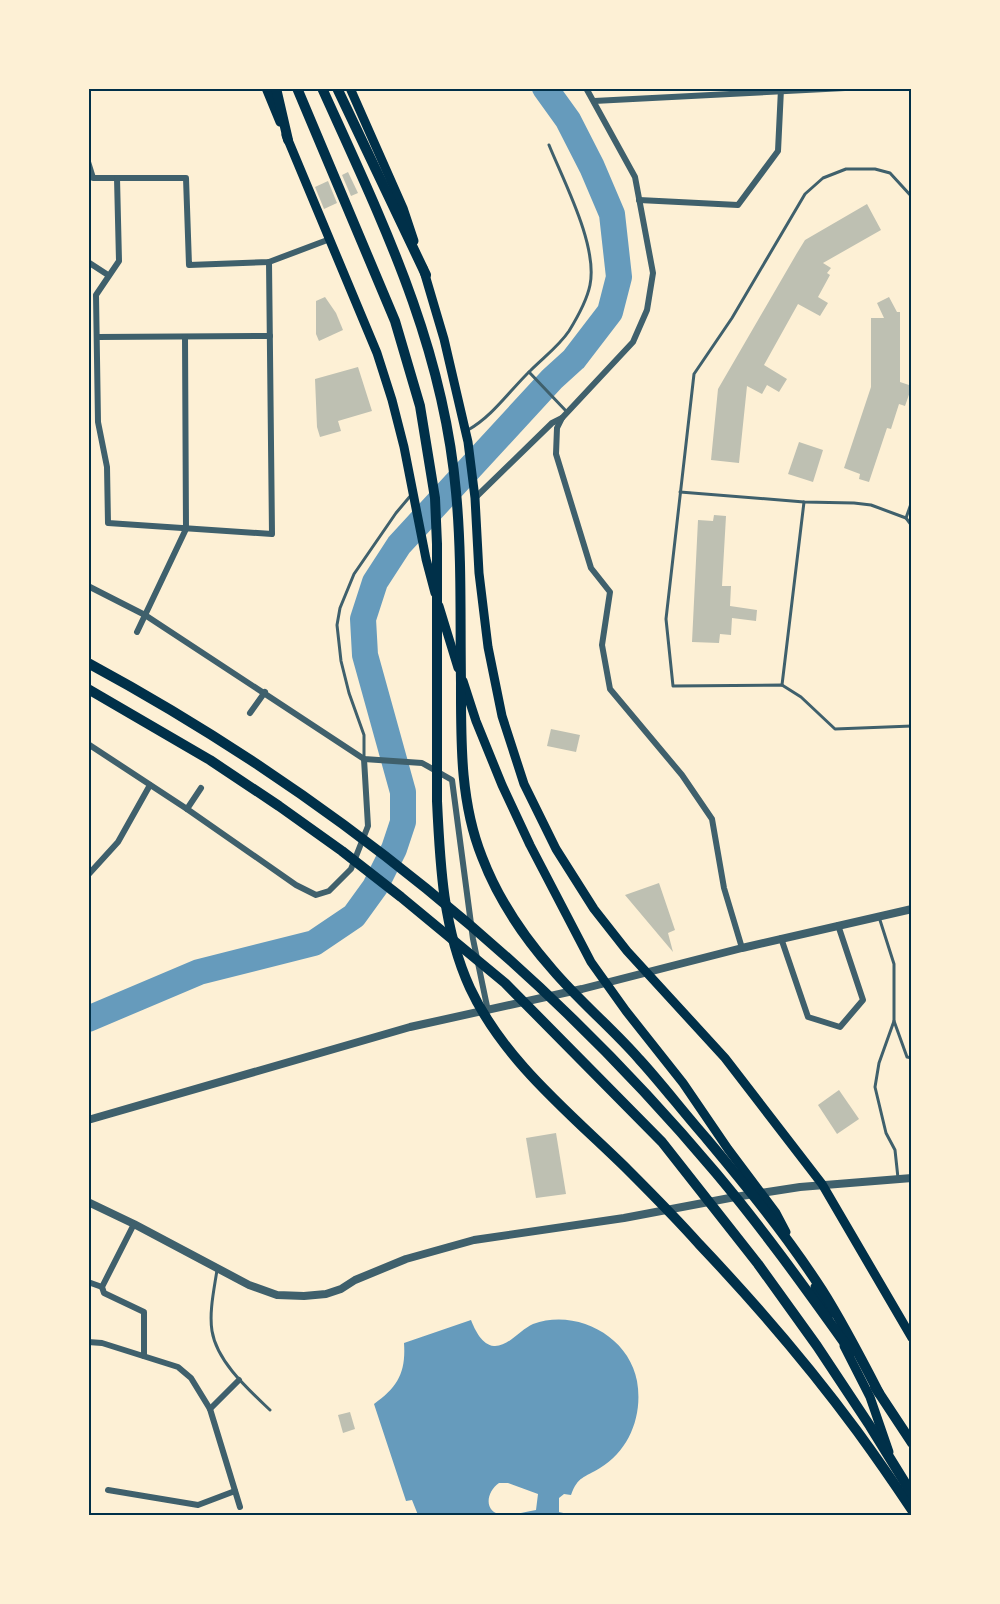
<svg xmlns="http://www.w3.org/2000/svg" width="1000" height="1604" viewBox="0 0 1000 1604" font-family="Lato,sans-serif">
<style>
.water{fill:#669bbc;fill-rule:evenodd}
.lines{fill:none;stroke-linecap:round;stroke-linejoin:round}
.river{stroke:#669bbc;stroke-width:26}
.building{fill:#bec0b2}
.service{stroke:#3f606c;stroke-width:3}
.minor{stroke:#3f606c;stroke-width:6}
.tertiary{stroke:#3f606c;stroke-width:8}
.primary{stroke:#003049;stroke-width:9}
.trunk{stroke:#003049;stroke-width:10}
.motorway{stroke:#003049;stroke-width:10}
.neatline{fill:none;stroke:#003049;stroke-width:2}
</style>
<rect width="100%" height="100%" fill="#fdf0d5"/>
<path class="water" d="M471 1320C475 1330 482 1345 494 1346 508 1347 521 1329 533 1324 576 1308 629 1336 637 1381 643 1414 630 1450 600 1468 584 1478 578 1476 571 1495L564 1494 559 1498V1512L572 1515H418L412 1500 406 1501 374 1404C398 1387 406 1372 404 1343ZM499 1483H508L538 1494 536 1510C526 1512 513 1515 503 1515 483 1513 486 1492 499 1483Z"/>
<g class="lines">
<polyline class="river" points="88,1019 199,972 314,943 354,916 375,887 394,849 403,822 403,792 365,655 363,619 375,582 399,545 552,379 574,359 610,312 619,277 612,214 592,167 568,120 545,88"/>
</g>
<g class="building">
<polygon points="348,172 358,193 351,196 342,175"/>
<polygon points="328,181 337,203 324,209 315,187"/>
<polygon points="867,204 881,230 823,263 831,268 827,273 830,275 818,297 828,303 820,316 798,304 764,365 787,379 779,392 767,385 762,394 747,386 739,463 711,460 718,389 797,253 805,240"/>
<polygon points="325,297 336,313 343,330 319,341 316,334 316,301"/>
<polygon points="889,297 897,312 900,312 900,382 912,386 905,406 899,404 891,429 887,428 869,482 859,479 860,474 844,468 871,387 871,318 884,318 877,303"/>
<polygon points="358,367 372,411 338,421 341,431 320,437 317,427 315,379"/>
<polygon points="799,442 823,450 813,482 788,474"/>
<polygon points="714,515 726,516 722,586 731,586 730,606 757,610 756,621 732,618 731,635 720,634 719,643 692,642 698,520 713,521"/>
<polygon points="551,729 580,735 576,752 547,746"/>
<polygon points="659,883 675,930 668,933 673,952 625,895"/>
<polygon points="839,1090 859,1119 837,1134 818,1105"/>
<polygon points="556,1133 566,1194 536,1198 526,1138"/>
<polygon points="350,1412 355,1429 343,1433 338,1415"/>
</g>
<g class="lines">
<g class="service">
<polyline points="912,197 890,173 875,169 846,169 823,178 805,194 732,318 694,374 666,619 673,686 782,685 801,697 835,729 912,726"/>
<polyline points="529,372 567,412"/>
<path d="M468 430C493 416 510 390 531 370 544 357 559 346 569 331 577 318 587 300 590 285 598 246 564 182 549 145"/>
<polyline points="680,492 804,502 854,503 871,505 906,518"/>
<polyline points="912,501 906,518 912,526"/>
<polyline points="782,685 804,502"/>
<polyline points="364,759 364,735 349,693 341,661 337,625 340,608 354,574 396,513 412,494"/>
<polyline points="879,917 894,964 894,1021 879,1063 875,1087 886,1133 895,1150 898,1178"/>
<polyline points="894,1021 907,1057 912,1058"/>
<path d="M217 1270C214 1290 209 1312 212 1331 217 1362 249 1390 270 1410"/>
</g>
<g class="minor">
<polyline points="586,88 635,177 653,273 647,310 633,342 562,418 557,428 556,454 591,568 610,592 602,645 610,689 682,775 712,819 724,888 742,948"/>
<polyline points="594,101 845,88"/>
<polyline points="88,162 93,178 186,178 189,265 269,262 330,239"/>
<polyline points="117,178 119,261 96,295 98,422 107,467 108,523 272,534 269,262"/>
<polyline points="639,200 738,205 778,151 781,89"/>
<polyline points="88,262 108,275"/>
<polyline points="97,337 270,336"/>
<polyline points="475,498 552,423 562,418"/>
<polyline points="88,586 145,615 364,759 422,763 452,780 473,939 488,1011"/>
<polyline points="137,632 186,529 185,337"/>
<polyline points="250,713 265,692"/>
<polyline points="88,744 187,809 296,885 316,895 329,891 351,869 368,826 364,759"/>
<polyline points="187,809 201,788"/>
<polyline points="88,875 118,842 150,785"/>
<polyline points="781,938 808,1017 840,1027 863,1000 838,925"/>
<polyline points="134,1224 102,1287 104,1293 144,1312 144,1356"/>
<polyline points="88,1282 102,1287"/>
<polyline points="88,1342 102,1343 178,1367 191,1378 210,1409 240,1507"/>
<polyline points="210,1409 239,1380"/>
<polyline points="108,1490 198,1505 235,1491"/>
</g>
<g class="tertiary">
<polyline points="88,1120 410,1027 582,989 742,948 912,909"/>
<polyline points="88,1202 134,1224 249,1285 277,1295 304,1296 326,1294 341,1289 355,1280 406,1259 474,1240 624,1218 735,1197 800,1187 912,1178"/>
</g>
<g class="primary">
<polyline points="266,88 280,122"/>
<polyline points="350,88 403,208 414,241"/>
<polyline points="286,135 377,353 392,400 404,447 426,559 435,593"/>
<polyline points="423,268 444,339 468,442 475,498 479,573 488,647 502,716 524,784 556,849 594,909 627,951 725,1058 822,1184 912,1338"/>
<polyline points="439,606 458,668"/>
<polyline points="463,681 476,721 502,785 530,845 591,962 626,1011 683,1083 728,1149 776,1213 786,1232"/>
<polyline points="815,1287 829,1315"/>
<polyline points="844,1346 870,1397 889,1452"/>
</g>
<g class="trunk">
<polyline points="276,88 288,140"/>
<polyline points="337,88 426,275"/>
</g>
<g class="motorway">
<path d="M297 88 395 321 420 406 435 498 437 544V801C440 865 443 929 470 988 504 1061 571 1114 627 1169 651 1193 676 1218 699 1244 755 1303 809 1366 857 1431 876 1457 894 1483 912 1510"/>
<path d="M322 88C382 221 443 344 456 492 462 555 460 619 461 683 461 742 460 802 482 857 498 899 523 936 552 969 579 1001 612 1028 639 1059 662 1084 683 1112 706 1138 747 1187 787 1236 822 1290 843 1323 861 1358 879 1393"/>
<path d="M88 663C327 792 541 965 716 1173 764 1230 808 1292 851 1352"/>
<polyline points="88,689 210,760 279,806 342,851 401,897 505,983 662,1142 758,1264 817,1346 870,1426 912,1494"/>
<polyline points="875,1387 912,1443"/>
</g>
</g>
<rect width="1000" height="1604" fill="none" stroke="#fdf0d5" stroke-width="180"/>
<rect x="90" y="90" width="820" height="1424" class="neatline"/>
</svg>
